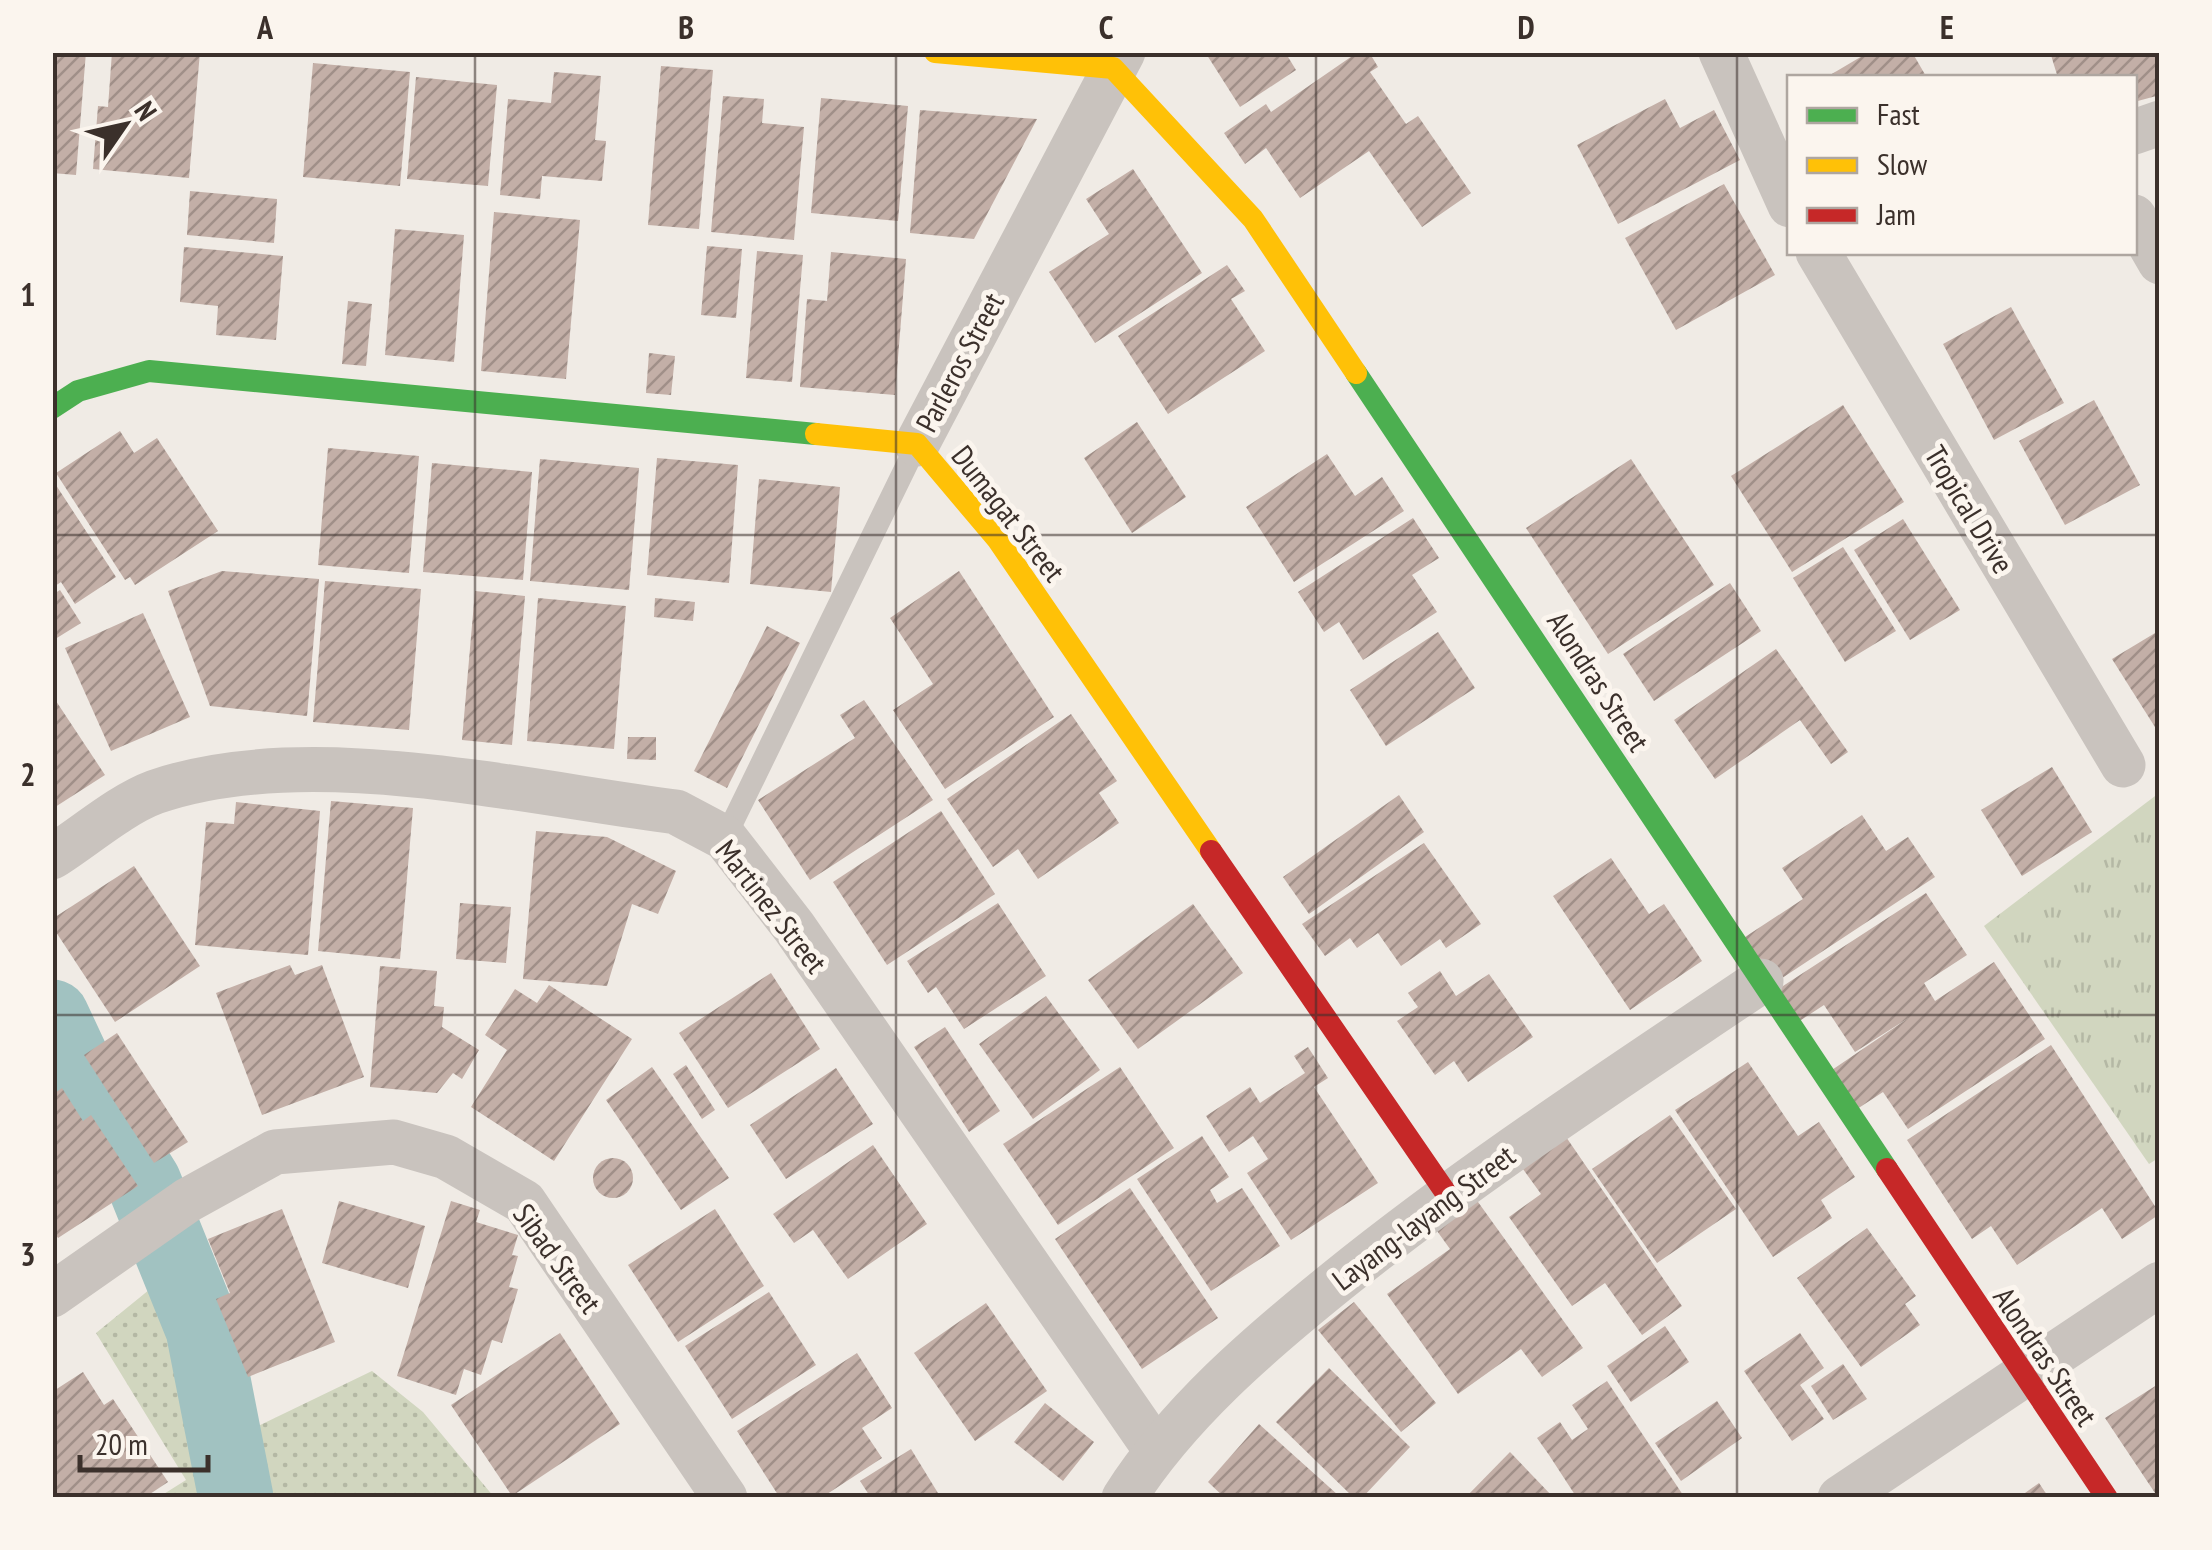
<svg xmlns="http://www.w3.org/2000/svg" width="2212" height="1550" viewBox="0 0 2212 1550" font-family="'PT Sans Narrow',sans-serif">
<style>
.grass{fill:url(#grass-tufts)}
.park{fill:url(#park-dots)}
.lines{fill:none;stroke-linecap:round;stroke-linejoin:round}
.river{stroke:#a1c2c1;stroke-width:75}
.building{fill:url(#building-hatch)}
.lane{stroke:#c9c3be;stroke-width:22}
.street{stroke:#c9c3be;stroke-width:45}
.fast{stroke:#4caf50;stroke-width:22}
.slow{stroke:#ffc107;stroke-width:22}
.jam{stroke:#c62828;stroke-width:22}
.grid{fill:none;stroke:#3b302b;stroke-width:2.5;stroke-opacity:0.55}
.labels{text-anchor:middle;dominant-baseline:central;stroke-width:10;stroke-linejoin:round;paint-order:stroke}
.street-label{font-size:30px;fill:#3b302b;stroke:#fbf5ee}
.neatline{fill:none;stroke:#3b302b;stroke-width:4}
.grid-label{font-size:32px;text-anchor:middle;font-weight:bold;fill:#3b302b}
</style>
<defs>
<pattern id="grass-tufts" width="24" height="20" patternUnits="userSpaceOnUse" patternTransform="scale(2.5)"><rect width="24" height="20" fill="#d1d6bf"/><path d="M3 7l-1-3M5 7V3M7 7l1-3M15 17l-1-3M17 17v-4M19 17l1-3" fill="none" stroke="#b4b8a4"/></pattern>
<pattern id="park-dots" width="8" height="8" patternUnits="userSpaceOnUse" patternTransform="scale(2.5)"><rect width="8" height="8" fill="#d1d6bf"/><path d="M2 2h.1M6 6h.1" fill="none" stroke="#b4b8a4" stroke-width="1.8" stroke-linecap="round"/></pattern>
<pattern id="building-hatch" width="6" height="6" patternUnits="userSpaceOnUse" patternTransform="scale(2.5)"><rect width="6" height="6" fill="#c3afa7"/><path d="M-1 1l2-2M0 6l6-6M5 7l2-2" fill="none" stroke="#a08f88"/></pattern>
</defs>
<rect width="100%" height="100%" fill="#f0ebe5"/>
<polygon class="grass" points="2159,793 2160,1157 2149,1164 1984,926"/>
<polygon class="park" points="192,1255 254,1428 372,1371 423,1412 494,1497 159,1497 186,1480 96,1333"/>
<g class="lines">
<polyline class="river" points="52,1017 86,1090 144,1183 203,1329 236,1498"/>
</g>
<g class="building">
<polygon points="52,52 86,52 76,175 52,173"/>
<polygon points="112,52 200,52 189,178 93,169 98,106 108,107"/>
<polygon points="1205,52 1285,52 1296,70 1240,107"/>
<polygon points="1358,52 1369,52 1378,67 1370,72 1406,124 1418,116 1471,193 1422,227 1369,151 1300,198 1266,148 1245,164 1224,133 1266,104 1271,112"/>
<polygon points="1869,52 1912,52 1927,78 1825,78"/>
<polygon points="2050,52 2160,52 2160,95 2134,102 2134,78 2058,78"/>
<polygon points="313,63 410,72 400,186 303,177"/>
<polygon points="661,66 713,70 699,229 648,225"/>
<polygon points="554,72 601,76 595,140 606,141 602,181 542,176 540,199 500,195 508,99 551,103"/>
<polygon points="416,77 497,85 488,186 407,179"/>
<polygon points="723,96 764,99 762,123 804,127 794,240 711,232"/>
<polygon points="821,98 908,106 898,221 811,213"/>
<polygon points="1665,99 1680,128 1714,110 1740,160 1618,224 1577,145"/>
<polygon points="920,110 1037,119 974,239 910,233"/>
<polygon points="1133,169 1202,273 1095,343 1049,272 1109,234 1086,199"/>
<polygon points="1724,184 1775,275 1676,330 1625,238"/>
<polygon points="190,191 277,199 274,243 187,235"/>
<polygon points="494,212 580,220 566,379 481,371"/>
<polygon points="395,229 464,235 454,362 385,355"/>
<polygon points="707,246 742,249 736,318 701,315"/>
<polygon points="184,247 283,256 276,340 216,335 218,306 180,302"/>
<polygon points="757,251 803,255 792,382 746,378"/>
<polygon points="831,252 906,259 895,395 800,387 807,299 827,301"/>
<polygon points="1227,265 1245,291 1231,299 1265,351 1168,414 1118,336"/>
<polygon points="348,301 372,304 366,366 342,364"/>
<polygon points="2011,307 2064,403 1994,440 1943,344"/>
<polygon points="649,353 675,356 671,395 646,393"/>
<polygon points="2094,400 2140,485 2065,525 2019,441"/>
<polygon points="1843,405 1904,502 1792,572 1731,476"/>
<polygon points="1137,422 1186,497 1132,533 1084,458"/>
<polygon points="120,431 134,453 157,438 218,531 135,585 130,577 125,580 56,473"/>
<polygon points="328,448 419,456 409,573 318,565"/>
<polygon points="1327,454 1355,496 1382,477 1404,511 1294,582 1246,507"/>
<polygon points="657,458 738,465 729,583 647,575"/>
<polygon points="540,459 639,468 629,590 530,581"/>
<polygon points="1631,459 1714,585 1608,654 1526,528"/>
<polygon points="432,463 532,472 523,580 423,572"/>
<polygon points="52,479 116,577 75,604 61,582 52,588"/>
<polygon points="759,479 840,487 831,592 750,584"/>
<polygon points="1413,518 1439,558 1412,575 1437,612 1363,660 1339,622 1324,632 1298,592"/>
<polygon points="1903,519 1960,610 1910,640 1854,550"/>
<polygon points="1843,547 1896,631 1845,662 1793,578"/>
<polygon points="222,571 319,579 307,716 210,706 168,591"/>
<polygon points="959,571 1054,717 945,789 893,710 933,684 890,618"/>
<polygon points="325,581 421,589 409,730 313,722"/>
<polygon points="1730,583 1761,631 1654,701 1623,654"/>
<polygon points="60,590 81,623 52,641 52,595"/>
<polygon points="475,591 525,596 512,745 462,740"/>
<polygon points="538,598 626,606 614,749 527,741"/>
<polygon points="655,598 695,602 693,621 654,617"/>
<polygon points="143,613 190,717 111,751 65,648"/>
<polygon points="767,626 800,643 727,788 694,771"/>
<polygon points="2160,630 2160,735 2112,659"/>
<polygon points="1438,632 1475,688 1386,746 1350,690"/>
<polygon points="1776,649 1848,752 1831,764 1800,720 1715,779 1674,720"/>
<polygon points="52,695 105,775 52,809"/>
<polygon points="864,700 933,800 810,880 758,800 855,738 840,715"/>
<polygon points="1071,714 1117,781 1099,793 1119,823 1038,879 1018,849 993,867 947,799"/>
<polygon points="628,737 656,737 656,760 627,759"/>
<polygon points="2052,767 2092,832 2022,876 1981,810"/>
<polygon points="1399,795 1424,832 1309,914 1283,877"/>
<polygon points="331,801 413,808 400,959 318,951"/>
<polygon points="236,802 320,811 308,955 195,945 206,822 234,824"/>
<polygon points="941,811 995,894 887,965 833,882"/>
<polygon points="1862,815 1886,851 1908,837 1935,877 1773,984 1742,939 1803,899 1782,868"/>
<polygon points="536,831 607,837 676,871 658,914 632,904 607,986 523,979"/>
<polygon points="1424,843 1481,924 1446,948 1440,939 1401,966 1378,933 1357,948 1350,938 1325,956 1302,924"/>
<polygon points="1611,858 1649,914 1664,904 1702,961 1630,1010 1553,896"/>
<polygon points="134,866 200,966 115,1022 52,926 52,919"/>
<polygon points="1926,893 1967,955 1924,983 1935,1001 1994,962 2045,1039 1908,1129 1883,1092 1851,1113 1826,1074 1910,1017 1855,1052 1824,1005 1798,1022 1777,990"/>
<polygon points="460,903 511,907 506,963 456,959"/>
<polygon points="998,903 1046,976 964,1029 936,987 928,993 907,961"/>
<polygon points="1193,904 1243,973 1138,1049 1088,980"/>
<polygon points="290,965 295,975 322,965 364,1077 262,1115 216,993"/>
<polygon points="380,966 437,971 434,1006 444,1007 442,1027 479,1050 462,1079 453,1073 437,1093 370,1087"/>
<polygon points="1440,971 1456,996 1489,974 1533,1037 1468,1082 1454,1061 1435,1075 1397,1021 1418,1007 1408,993"/>
<polygon points="771,973 820,1049 728,1108 679,1033"/>
<polygon points="549,985 632,1039 554,1161 471,1107 507,1050 485,1035 515,989 537,1003"/>
<polygon points="1046,996 1100,1070 1033,1119 979,1044"/>
<polygon points="945,1027 1000,1111 969,1132 914,1047"/>
<polygon points="117,1033 188,1142 154,1163 84,1055"/>
<polygon points="2051,1045 2160,1214 2122,1239 2102,1208 2017,1265 1991,1226 1972,1239 1907,1140"/>
<polygon points="1308,1047 1328,1078 1314,1087 1378,1183 1291,1240 1247,1173 1268,1159 1253,1136 1229,1152 1206,1116 1250,1087 1260,1103 1305,1073 1294,1056"/>
<polygon points="1748,1062 1798,1136 1819,1122 1855,1177 1821,1200 1832,1218 1773,1257 1675,1110"/>
<polygon points="686,1065 715,1110 702,1119 673,1074"/>
<polygon points="652,1067 729,1178 681,1210 606,1100"/>
<polygon points="1120,1067 1174,1148 1058,1225 1003,1144"/>
<polygon points="836,1068 873,1124 786,1179 750,1125"/>
<polygon points="62,1088 83,1121 91,1115 138,1186 58,1238 52,1229 52,1095"/>
<polygon points="1670,1115 1736,1209 1657,1263 1592,1169"/>
<polygon points="1564,1134 1682,1306 1642,1335 1605,1283 1572,1306 1509,1217 1541,1194 1520,1165"/>
<polygon points="1202,1136 1229,1177 1210,1190 1217,1203 1242,1188 1280,1246 1211,1291 1137,1179"/>
<polygon points="873,1145 927,1224 848,1279 813,1230 794,1243 773,1214"/>
<circle cx="613" cy="1178" r="20"/>
<polygon points="1130,1188 1218,1318 1142,1369 1055,1239"/>
<polygon points="1473,1195 1583,1348 1542,1377 1521,1349 1458,1394 1387,1294 1450,1249 1432,1224"/>
<polygon points="339,1201 425,1226 408,1288 322,1263"/>
<polygon points="451,1201 480,1210 476,1222 518,1235 512,1255 518,1256 509,1287 518,1289 502,1343 492,1340 481,1375 464,1369 456,1395 397,1376"/>
<polygon points="282,1209 335,1342 248,1377 216,1299 230,1293 208,1239"/>
<polygon points="715,1209 764,1286 678,1342 628,1265"/>
<polygon points="1867,1228 1916,1296 1905,1304 1920,1325 1861,1367 1797,1278"/>
<polygon points="769,1292 816,1365 732,1419 685,1346"/>
<polygon points="1354,1302 1436,1403 1401,1432 1318,1330"/>
<polygon points="986,1303 1047,1391 975,1441 914,1353"/>
<polygon points="1665,1326 1689,1362 1631,1402 1607,1366"/>
<polygon points="560,1333 620,1424 512,1496 451,1405"/>
<polygon points="1800,1333 1824,1368 1800,1385 1824,1419 1792,1441 1744,1371"/>
<polygon points="857,1353 892,1408 862,1428 882,1458 821,1498 780,1498 737,1431"/>
<polygon points="1843,1364 1867,1399 1833,1420 1811,1386"/>
<polygon points="1329,1368 1410,1447 1362,1498 1354,1498 1276,1422"/>
<polygon points="83,1372 104,1405 113,1399 168,1482 144,1498 52,1498 52,1392"/>
<polygon points="1607,1381 1685,1498 1577,1498 1549,1455 1537,1438 1560,1422 1572,1440 1588,1429 1572,1405"/>
<polygon points="2160,1383 2160,1494 2157,1496 2105,1418"/>
<polygon points="1717,1401 1742,1438 1681,1481 1655,1443"/>
<polygon points="1045,1403 1094,1442 1063,1481 1014,1442"/>
<polygon points="1259,1424 1338,1495 1335,1498 1225,1498 1208,1482"/>
<polygon points="911,1449 941,1498 871,1498 860,1481"/>
<polygon points="1510,1452 1554,1498 1465,1498"/>
<polygon points="2039,1483 2049,1498 2018,1498"/>
</g>
<g class="lines">
<polyline class="lane" points="725,838 916,446"/>
<g class="street">
<polyline points="1721,52 1790,205"/>
<polyline points="2134,132 2160,123"/>
<polyline points="2134,217 2160,262"/>
<polyline points="1818,252 2123,765"/>
<polyline points="917,444 1123,52"/>
<path d="M52 857C84 837 120 805 155 792 305 740 520 792 676 812L725 838 794 927 1155 1449"/>
<polyline points="52,1295 188,1200 275,1152 394,1142 446,1157 524,1202 725,1498"/>
<path d="M1124 1498C1178 1413 1259 1344 1337 1281 1472 1172 1617 1078 1761 981"/>
<polyline points="1840,1498 2160,1284"/>
</g>
<g class="fast">
<polyline points="1356,373 1887,1169"/>
<polyline points="52,408 78,391 149,371 816,434"/>
</g>
<g class="slow">
<polyline points="935,52 1113,68 1253,219 1356,373"/>
<polyline points="816,434 917,444 998,540 1211,851"/>
</g>
<g class="jam">
<polyline points="1211,851 1446,1193"/>
<polyline points="1887,1169 2107,1498"/>
</g>
</g>
<path class="grid" d="M475 52V1498M896 52V1498M1316 52V1498M1737 52V1498M52 535H2160M52 1015H2160"/>
<g class="labels">
<g class="street-label">
<text transform="translate(959 362) rotate(-62)">Parleros Street</text>
<text transform="translate(1970 509) rotate(59)">Tropical Drive</text>
<text transform="translate(1009 513) rotate(52)">Dumagat Street</text>
<text transform="translate(1599 681) rotate(57)">Alondras Street</text>
<text transform="translate(772 906) rotate(52)">Martinez Street</text>
<text transform="translate(1423 1217) rotate(-37)">Layang-layang Street</text>
<text transform="translate(558 1258) rotate(54)">Sibad Street</text>
<text transform="translate(2046 1356) rotate(56)">Alondras Street</text>
</g>
</g>
<rect width="2212" height="1550" fill="none" stroke="#fbf5ee" stroke-width="110"/>
<rect x="1787" y="75" width="350" height="180" fill="#fbf5ee" stroke="#aea6a0" stroke-width="2.5"/>
<rect x="1807" y="108" width="50" height="15" fill="#4caf50" stroke="#aea6a0" stroke-width="2.5"/>
<text x="1877" y="125" font-size="30" fill="#3b302b">Fast</text>
<rect x="1807" y="158" width="50" height="15" fill="#ffc107" stroke="#aea6a0" stroke-width="2.5"/>
<text x="1877" y="175" font-size="30" fill="#3b302b">Slow</text>
<rect x="1807" y="208" width="50" height="15" fill="#c62828" stroke="#aea6a0" stroke-width="2.5"/>
<text x="1877" y="225" font-size="30" fill="#3b302b">Jam</text>
<g transform="translate(125 125) rotate(56)" stroke="#fbf5ee" stroke-width="8" paint-order="stroke">
<path d="M0-8L18 38L0 25L-18 38Z" fill="#3b302b"/>
<text y="-15" font-size="28" font-weight="bold" text-anchor="middle" fill="#3b302b">N</text>
</g>
<path d="M80 1455v15h128v-15" fill="none" stroke="#3b302b" stroke-width="5"/>
<text x="95" y="1455" font-size="30" fill="#3b302b" stroke="#fbf5ee" stroke-width="8" paint-order="stroke">20 m</text>
<rect x="55" y="55" width="2102" height="1440" class="neatline"/>
<g class="grid-label">
<text x="265" y="39">A</text>
<text x="686" y="39">B</text>
<text x="1106" y="39">C</text>
<text x="1526" y="39">D</text>
<text x="1947" y="39">E</text>
<text x="28" y="306">1</text>
<text x="28" y="786">2</text>
<text x="28" y="1266">3</text>
</g>
</svg>
